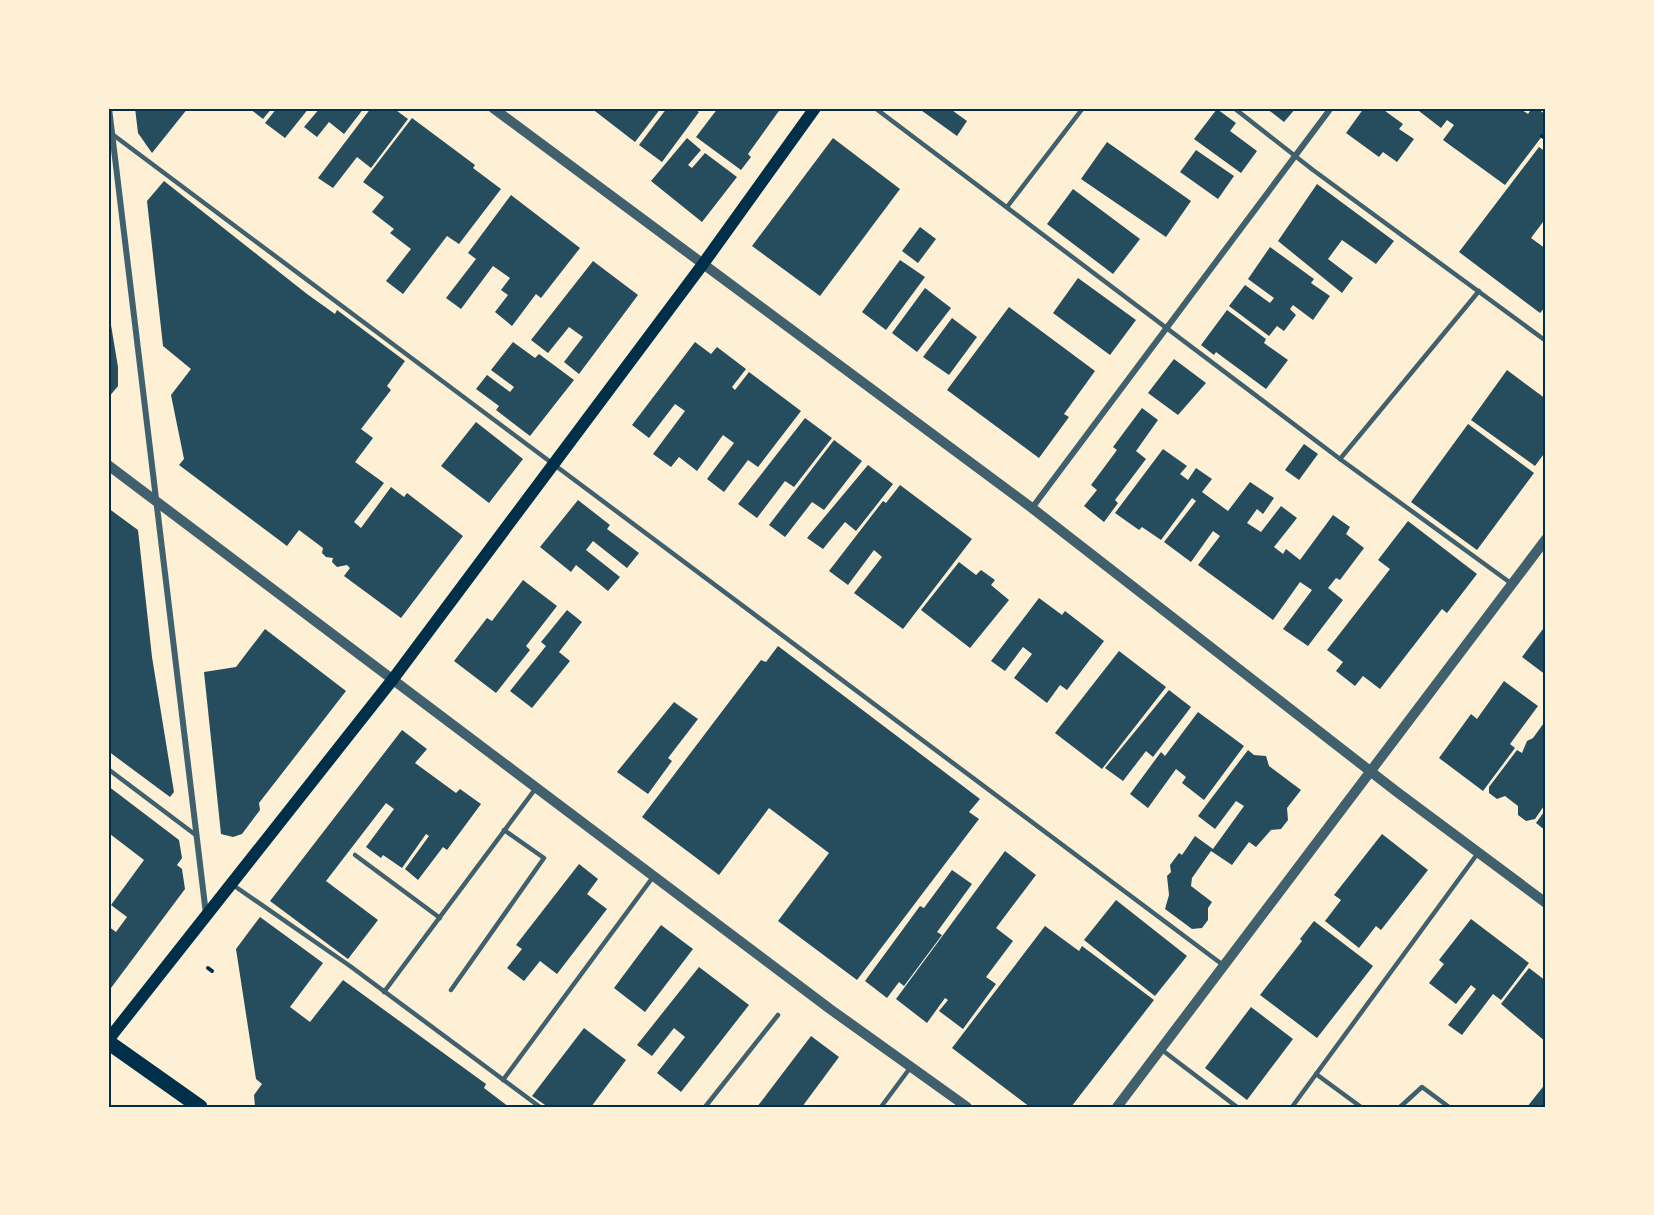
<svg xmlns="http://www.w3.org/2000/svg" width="1654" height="1215" viewBox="0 0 1654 1215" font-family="Manrope,sans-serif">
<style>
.building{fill:#264d5e}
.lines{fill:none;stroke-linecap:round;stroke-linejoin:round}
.path{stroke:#003049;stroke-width:4}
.service{stroke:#3f606c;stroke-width:4.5}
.minor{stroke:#3f606c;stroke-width:6}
.tertiary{stroke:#3f606c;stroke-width:10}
.secondary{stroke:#003049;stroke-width:12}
.primary{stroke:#003049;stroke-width:15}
.neatline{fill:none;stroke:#003049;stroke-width:2}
</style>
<rect width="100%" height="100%" fill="#fdf0d5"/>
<g class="building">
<polygon points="135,108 188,108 152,153 138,133"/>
<polygon points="249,108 272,108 263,119"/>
<polygon points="277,108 309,108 285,138 265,123"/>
<polygon points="320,108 364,108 344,134 329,122 317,137 304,127"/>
<polygon points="371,108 393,108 408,119 371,168 357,157 333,188 318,178"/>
<polygon points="591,108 661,108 635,142"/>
<polygon points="667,108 693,108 699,112 662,162 639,145"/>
<polygon points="718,108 781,108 748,154 751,157 741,170 696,137"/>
<polygon points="918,108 949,108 967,121 957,136"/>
<polygon points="1266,108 1296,108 1284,122"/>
<polygon points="1364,108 1381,108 1403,124 1399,129 1414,139 1397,162 1383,152 1379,157 1346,133"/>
<polygon points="1422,108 1519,108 1528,114 1532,108 1537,108 1546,115 1546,131 1505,185 1443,140 1454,125 1447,120 1441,128 1419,111"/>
<polygon points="1217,109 1236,123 1230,131 1257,151 1241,173 1194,139"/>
<polygon points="412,118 475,165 473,168 501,189 459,244 447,236 403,294 386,281 411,249 390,233 394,229 372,212 384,197 363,182"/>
<polygon points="687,138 701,150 688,165 692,168 705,153 737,177 702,222 651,181"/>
<polygon points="833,138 900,189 820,296 752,246"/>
<polygon points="1107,142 1191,201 1166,237 1081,179"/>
<polygon points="1539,147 1546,152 1546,218 1531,238 1546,249 1546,306 1540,313 1459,252"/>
<polygon points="1196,150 1234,176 1218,199 1180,172"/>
<polygon points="164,181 307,294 335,314 337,310 405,361 387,386 391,390 361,429 373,438 355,462 384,483 354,522 361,528 391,487 404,497 407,493 463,536 401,618 344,576 350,568 347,565 337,567 332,562 333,558 326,557 322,553 323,548 299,530 287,546 179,465 184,459 171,395 191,369 163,346 147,201"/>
<polygon points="1317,184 1394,241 1376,264 1342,240 1328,259 1353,278 1342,293 1278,241"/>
<polygon points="1073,189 1140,239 1113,274 1047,224"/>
<polygon points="511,195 580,248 541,298 536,294 512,326 495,312 508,295 501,290 510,278 493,266 461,309 446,298 476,259 468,253"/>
<polygon points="920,227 936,239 918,263 902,251"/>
<polygon points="1270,247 1314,279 1311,283 1330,296 1313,320 1293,305 1290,309 1296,315 1284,331 1277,326 1269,336 1229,306 1245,285 1270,303 1274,298 1248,279"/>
<polygon points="900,260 925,277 886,330 862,312"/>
<polygon points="593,261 638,295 579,374 564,362 583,337 569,327 548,353 531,340"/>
<polygon points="1078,278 1136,320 1110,355 1053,313"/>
<polygon points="925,288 951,308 917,352 892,333"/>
<polygon points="108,307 118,367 118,386 108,398"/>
<polygon points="1009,307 1095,371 1064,414 1069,417 1039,458 947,390"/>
<polygon points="1227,310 1266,339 1264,343 1288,360 1266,389 1216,352 1214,355 1201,345"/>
<polygon points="952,318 977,337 949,375 923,357"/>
<polygon points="513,342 535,358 539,354 574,380 530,436 496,410 499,406 476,389 487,375 510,392 514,387 491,370"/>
<polygon points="695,342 711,354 717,347 746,369 732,387 735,390 749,372 801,411 758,467 748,460 724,492 707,479 734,443 723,435 697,471 679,457 671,467 653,454 685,411 675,404 649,438 632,425"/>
<polygon points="1174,359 1206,383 1178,415 1148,393"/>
<polygon points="1507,370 1546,399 1546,451 1535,466 1471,420"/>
<polygon points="1142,408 1158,420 1136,451 1146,459 1115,500 1118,503 1104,522 1084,506 1097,490 1091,485 1117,450 1113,447"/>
<polygon points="805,418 832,438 794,487 785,481 757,518 738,504"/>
<polygon points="476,422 523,459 489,503 441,466"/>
<polygon points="1468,424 1534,473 1477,550 1411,502"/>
<polygon points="834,440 862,461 824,510 812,502 785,537 769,525"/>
<polygon points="1304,444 1318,454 1299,480 1285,470"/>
<polygon points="1163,449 1187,466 1180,474 1188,480 1196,468 1212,479 1202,492 1228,511 1250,482 1274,498 1263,514 1257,509 1247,523 1261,532 1281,506 1297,518 1274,547 1283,554 1286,549 1300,560 1333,515 1350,527 1346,534 1364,548 1340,580 1336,578 1328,588 1343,600 1308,646 1283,629 1312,590 1300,582 1273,620 1198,565 1220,536 1213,531 1191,562 1164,542 1196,501 1192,498 1161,540 1142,527 1139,530 1115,513"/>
<polygon points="868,465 893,484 856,531 845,522 823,549 807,538"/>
<polygon points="900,485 972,539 903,629 854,593 882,557 874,550 848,585 829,571 883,501 886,503"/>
<polygon points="578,500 610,525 607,529 639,553 627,568 593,541 586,550 620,577 608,591 576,565 571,572 540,547"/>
<polygon points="108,508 138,530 152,657 174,792 170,797 108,751"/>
<polygon points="1408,521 1477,574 1447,613 1442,609 1380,689 1363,676 1355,686 1336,671 1343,662 1327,650 1390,569 1378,560"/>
<polygon points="959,562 976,575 981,570 995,580 991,585 1009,600 970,648 921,610"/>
<polygon points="523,580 557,606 526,646 530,650 496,693 454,661 487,618 492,621"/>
<polygon points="1039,598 1062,615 1065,611 1104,641 1067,690 1060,685 1047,703 1014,678 1032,654 1023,647 1005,671 991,661"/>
<polygon points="567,610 582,622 559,652 570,661 532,708 510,691 546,646 541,642"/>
<polygon points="1546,625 1546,675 1522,657"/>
<polygon points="265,629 346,691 259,803 260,810 242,834 233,837 221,834 204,672 236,667"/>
<polygon points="778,646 980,799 969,812 979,819 857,980 778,921 829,853 769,808 719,875 642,817 761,660 766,662"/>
<polygon points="1119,651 1166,687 1102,769 1055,733"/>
<polygon points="1504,681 1538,706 1510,744 1515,748 1483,791 1439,758 1471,714 1477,719"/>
<polygon points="1169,690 1191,707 1153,757 1146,751 1123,781 1105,768"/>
<polygon points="674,702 698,719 668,758 672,761 648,794 617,772"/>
<polygon points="1198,712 1244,746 1204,800 1182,783 1186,777 1176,769 1148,808 1130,794 1161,752 1165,756"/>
<polygon points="1546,720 1546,803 1535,819 1526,821 1518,815 1518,806 1505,796 1497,799 1489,793 1489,787 1517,750 1522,753 1527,741 1533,738"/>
<polygon points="402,730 427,749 415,763 456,793 460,789 481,804 447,850 443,847 418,880 405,869 429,836 426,834 402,868 383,855 381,858 366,847 394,809 386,803 326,881 378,920 348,959 270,901"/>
<polygon points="1248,750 1254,755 1266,756 1269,766 1301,790 1287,808 1288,820 1281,829 1271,830 1256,847 1249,842 1232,865 1211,851 1192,878 1191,886 1212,902 1208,908 1208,920 1202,928 1192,929 1165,909 1169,895 1167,876 1171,872 1170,865 1179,853 1182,855 1195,836 1213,849 1244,806 1236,801 1215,829 1198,816"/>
<polygon points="108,786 179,840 182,858 177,865 182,869 185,889 108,992 108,926 116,932 127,917 111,905 144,860 110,834 108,836"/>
<polygon points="1546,809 1546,831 1536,823"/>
<polygon points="1382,834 1428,870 1381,930 1376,926 1359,948 1325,921 1341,900 1334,895"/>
<polygon points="1005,851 1036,875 996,928 1013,941 986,977 996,984 963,1029 939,1011 948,1000 945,998 927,1023 896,999"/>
<polygon points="579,864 598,879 587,894 607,909 557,974 540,961 524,981 507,968 522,949 516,945"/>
<polygon points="952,870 972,884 937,932 942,935 904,986 899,982 887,998 865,981 920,906 924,908"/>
<polygon points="1116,900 1187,956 1155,996 1084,940"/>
<polygon points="260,917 323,963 290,1007 310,1022 343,980 486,1084 484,1088 509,1107 255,1107 254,1095 262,1084 256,1079 236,949"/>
<polygon points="1471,919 1529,963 1501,1000 1493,994 1462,1035 1448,1025 1476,989 1471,985 1456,1004 1429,983 1444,964 1439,960"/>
<polygon points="1314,921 1373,966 1317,1038 1260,995 1302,941 1300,939"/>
<polygon points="661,925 693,949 645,1012 614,988"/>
<polygon points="1045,926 1079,951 1082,946 1154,1000 1071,1107 1030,1107 952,1048"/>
<polygon points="699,967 749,1005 681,1092 657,1073 685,1037 674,1028 652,1056 637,1045"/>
<polygon points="1529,968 1546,981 1546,1042 1501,1004"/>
<polygon points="1251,1007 1293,1039 1247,1100 1205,1068"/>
<polygon points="584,1028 626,1060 591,1107 548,1107 532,1096"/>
<polygon points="811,1036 839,1057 802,1107 757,1107"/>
<polygon points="1546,1083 1546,1107 1527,1107"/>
</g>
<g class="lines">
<g class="path">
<polyline points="1542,136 1546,139"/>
<polyline points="208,968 212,971"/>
</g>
<g class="service">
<polyline points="875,108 1340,459 1512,584"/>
<polyline points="1234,108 1313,170 1546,341"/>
<polyline points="108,131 1223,965"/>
<polyline points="1007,207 1083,108"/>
<polyline points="1340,459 1479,291"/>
<polyline points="108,769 197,836"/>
<polyline points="355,855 440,918"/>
<polyline points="233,885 350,966 540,1107"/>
<polyline points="451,990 544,858 504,830"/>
<polyline points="384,992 536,788"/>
<polyline points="1162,1050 1237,1107"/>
<polyline points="1316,1074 1361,1107"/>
<polyline points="503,1080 653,877"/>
<polyline points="705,1107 778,1015"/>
<polyline points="881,1107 910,1068"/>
<polyline points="1292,1107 1478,853"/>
<polyline points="1400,1107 1422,1087 1449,1107"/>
</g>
<g class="minor">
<polyline points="109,108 206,914"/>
<polyline points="1032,508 1331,108"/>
</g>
<g class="tertiary">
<polyline points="493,108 1032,508 1397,792 1546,903"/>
<polyline points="108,465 830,1009 967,1107"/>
<polyline points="1117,1107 1546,539"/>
</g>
<polyline class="secondary" points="108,1040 393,679 703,264 815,108"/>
<polyline class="primary" points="108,1042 200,1107"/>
</g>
<rect width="1654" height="1215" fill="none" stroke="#fdf0d5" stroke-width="219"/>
<rect x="110" y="110" width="1434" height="996" class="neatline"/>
</svg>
